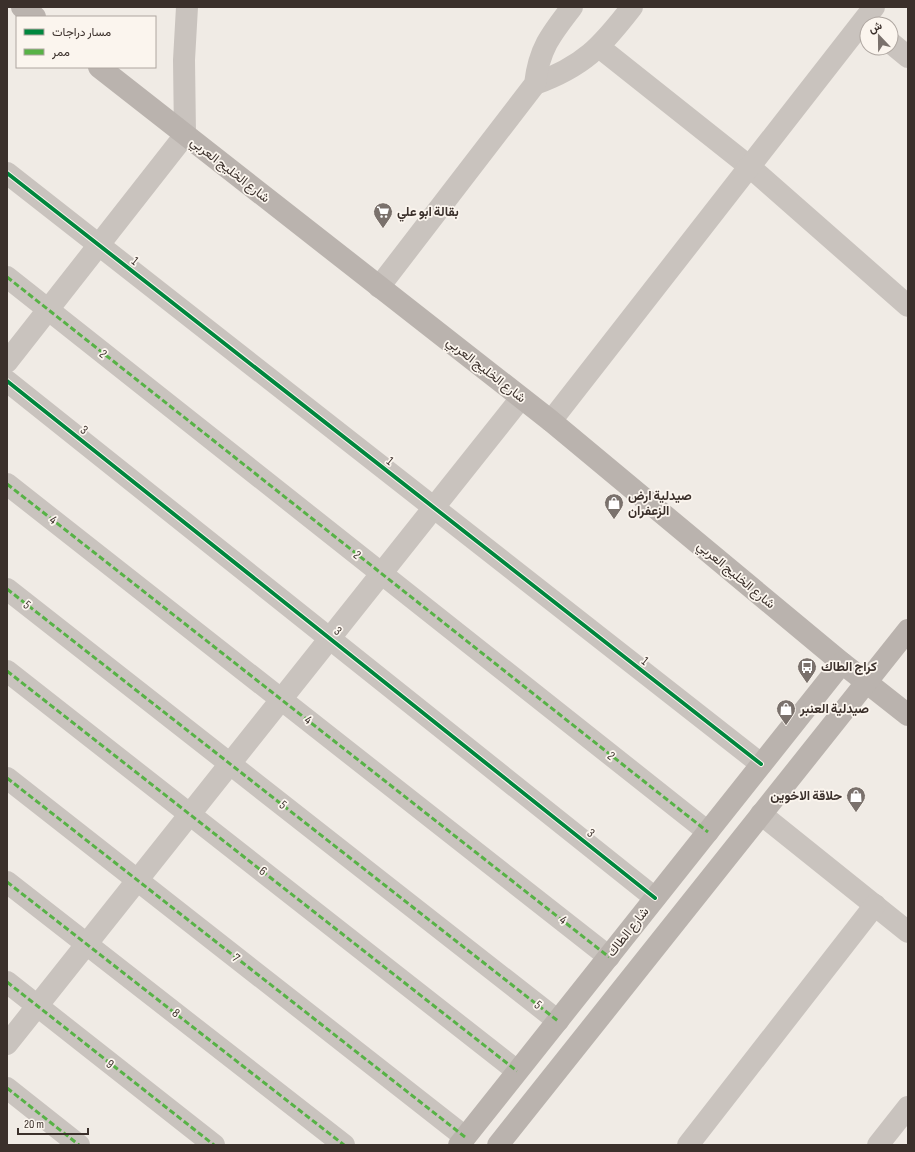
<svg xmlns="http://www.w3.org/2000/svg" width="915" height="1152" viewBox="0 0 915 1152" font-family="'Sofia Sans Condensed',Vazirmatn,sans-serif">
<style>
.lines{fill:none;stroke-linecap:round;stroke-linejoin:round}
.street{stroke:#c9c3be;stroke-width:22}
.secondary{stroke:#bab3ae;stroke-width:22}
.quiet{stroke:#57b246;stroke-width:3;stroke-dasharray:6 3;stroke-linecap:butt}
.cycleway-casing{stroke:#fbf5ee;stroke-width:6}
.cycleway{stroke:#00873e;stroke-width:4}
.labels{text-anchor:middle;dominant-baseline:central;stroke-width:3.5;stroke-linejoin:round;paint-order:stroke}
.street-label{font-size:13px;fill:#3b302b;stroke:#fbf5ee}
.poi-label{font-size:13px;font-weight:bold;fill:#3b302b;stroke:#fbf5ee;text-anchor:start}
</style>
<rect width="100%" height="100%" fill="#f0ebe5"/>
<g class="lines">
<g class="street">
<polyline points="891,43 908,57"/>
<polyline points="599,47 750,167 908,306"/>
<path d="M535 84C584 66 601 47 632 7"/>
<polyline points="7,173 761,764"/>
<polyline points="7,277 708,832"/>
<path d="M379 287 535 84C539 49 551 34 572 7"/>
<polyline points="7,362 185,135 184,60 187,7"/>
<polyline points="7,381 655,898"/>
<polyline points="551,421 874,7"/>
<polyline points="7,484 609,957"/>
<polyline points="7,589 558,1021"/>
<polyline points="7,671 517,1071"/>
<polyline points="7,778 465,1137"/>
<polyline points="761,814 908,932"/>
<polyline points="7,882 344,1145"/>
<polyline points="7,982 214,1145"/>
<polyline points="7,1044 521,398"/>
<polyline points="7,1088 79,1145"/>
<polyline points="688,1145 875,905"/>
<polyline points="878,1145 908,1107"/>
</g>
<g class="secondary">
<polyline points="22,7 35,17"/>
<polyline points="99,67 551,421 842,663 908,715"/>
<polyline points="459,1145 842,663"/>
<polyline points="498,1145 908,630"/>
</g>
<g class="quiet">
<polyline points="7,277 708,832"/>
<polyline points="7,484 609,957"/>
<polyline points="7,589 558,1021"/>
<polyline points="7,671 517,1071"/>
<polyline points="7,778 465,1137"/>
<polyline points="7,882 344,1145"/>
<polyline points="7,982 214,1145"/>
<polyline points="7,1088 79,1145"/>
</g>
<defs>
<g id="cycleway">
<polyline points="7,173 761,764"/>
<polyline points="7,381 655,898"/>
</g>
</defs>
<use href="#cycleway" class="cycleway-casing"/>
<use href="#cycleway" class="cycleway"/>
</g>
<defs>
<symbol id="supermarket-pin" viewBox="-11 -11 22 30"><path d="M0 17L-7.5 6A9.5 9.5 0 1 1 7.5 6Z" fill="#7a716c" stroke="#fbf5ee"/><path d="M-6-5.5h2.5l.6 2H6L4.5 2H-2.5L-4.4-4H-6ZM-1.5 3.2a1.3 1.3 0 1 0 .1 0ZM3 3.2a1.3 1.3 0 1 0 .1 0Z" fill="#fff"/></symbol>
<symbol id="shop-pin" viewBox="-11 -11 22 30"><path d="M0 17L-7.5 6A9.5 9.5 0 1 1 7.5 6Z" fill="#7a716c" stroke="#fbf5ee"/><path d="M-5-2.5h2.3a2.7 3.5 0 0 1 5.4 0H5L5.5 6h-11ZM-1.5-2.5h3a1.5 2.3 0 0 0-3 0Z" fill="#fff"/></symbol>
<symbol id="bus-pin" viewBox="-11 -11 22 30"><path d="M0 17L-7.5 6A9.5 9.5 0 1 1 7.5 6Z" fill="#7a716c" stroke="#fbf5ee"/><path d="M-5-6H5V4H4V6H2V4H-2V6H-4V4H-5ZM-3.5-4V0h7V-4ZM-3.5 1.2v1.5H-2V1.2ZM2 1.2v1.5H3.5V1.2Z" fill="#fff"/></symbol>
</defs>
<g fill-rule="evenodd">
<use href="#supermarket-pin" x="372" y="201" width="22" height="30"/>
<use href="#shop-pin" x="603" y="492" width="22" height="30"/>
<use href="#bus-pin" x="796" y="656" width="22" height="30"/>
<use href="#shop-pin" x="775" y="698" width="22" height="30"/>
<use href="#shop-pin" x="845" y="785" width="22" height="30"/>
</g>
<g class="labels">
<g class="street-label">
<text transform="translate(230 170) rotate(38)">شارع الخليج العربي</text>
<text transform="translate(135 261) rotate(38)">1</text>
<text transform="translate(103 354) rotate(38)">2</text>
<text transform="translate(486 370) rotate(38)">شارع الخليج العربي</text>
<text transform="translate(84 430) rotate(38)">3</text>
<text transform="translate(390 461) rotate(38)">1</text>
<text transform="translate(53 520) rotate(38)">4</text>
<text transform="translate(357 555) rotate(38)">2</text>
<text transform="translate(736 575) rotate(40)">شارع الخليج العربي</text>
<text transform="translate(27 605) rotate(38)">5</text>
<text transform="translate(338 631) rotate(39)">3</text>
<text transform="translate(645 661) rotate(38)">1</text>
<text transform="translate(308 720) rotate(38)">4</text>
<text transform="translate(611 756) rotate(38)">2</text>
<text transform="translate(283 805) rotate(38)">5</text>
<text transform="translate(591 833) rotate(39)">3</text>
<text transform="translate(263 871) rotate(38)">6</text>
<text transform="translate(563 920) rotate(38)">4</text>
<text transform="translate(628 932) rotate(-52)">شارع الطاك</text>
<text transform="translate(236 958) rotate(38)">7</text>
<text transform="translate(538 1005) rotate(38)">5</text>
<text transform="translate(176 1013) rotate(38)">8</text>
<text transform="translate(110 1064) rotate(38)">9</text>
</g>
<g class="poi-label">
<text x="397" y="212">بقالة ابو علي</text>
<text x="628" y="496">صيدلية ارض<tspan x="628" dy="15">الزعفران</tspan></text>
<text x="821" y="667">كراج الطاك</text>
<text x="800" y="709">صيدلية العنبر</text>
<text x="842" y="796" text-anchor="end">حلاقة الاخوين</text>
</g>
</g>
<rect width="915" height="1152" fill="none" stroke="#3b302b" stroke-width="16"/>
<rect x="16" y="16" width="140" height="52" fill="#fbf5ee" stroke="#aea6a0"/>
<rect x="24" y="29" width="20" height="6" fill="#00873e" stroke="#aea6a0"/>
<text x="52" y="36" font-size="12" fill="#3b302b">مسار دراجات</text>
<rect x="24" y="49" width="20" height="6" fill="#57b246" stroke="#aea6a0"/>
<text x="52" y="56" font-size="12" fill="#3b302b">ممر</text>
<g transform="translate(879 36) rotate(338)"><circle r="19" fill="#fbf5ee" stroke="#aea6a0"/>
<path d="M0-3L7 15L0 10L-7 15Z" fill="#7a716c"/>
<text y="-6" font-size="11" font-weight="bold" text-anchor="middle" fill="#3b302b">ش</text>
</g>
<path d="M18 1128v6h70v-6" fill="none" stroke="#3b302b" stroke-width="2"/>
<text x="24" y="1128" font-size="12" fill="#3b302b" stroke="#fbf5ee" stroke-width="3" paint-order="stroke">20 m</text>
</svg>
